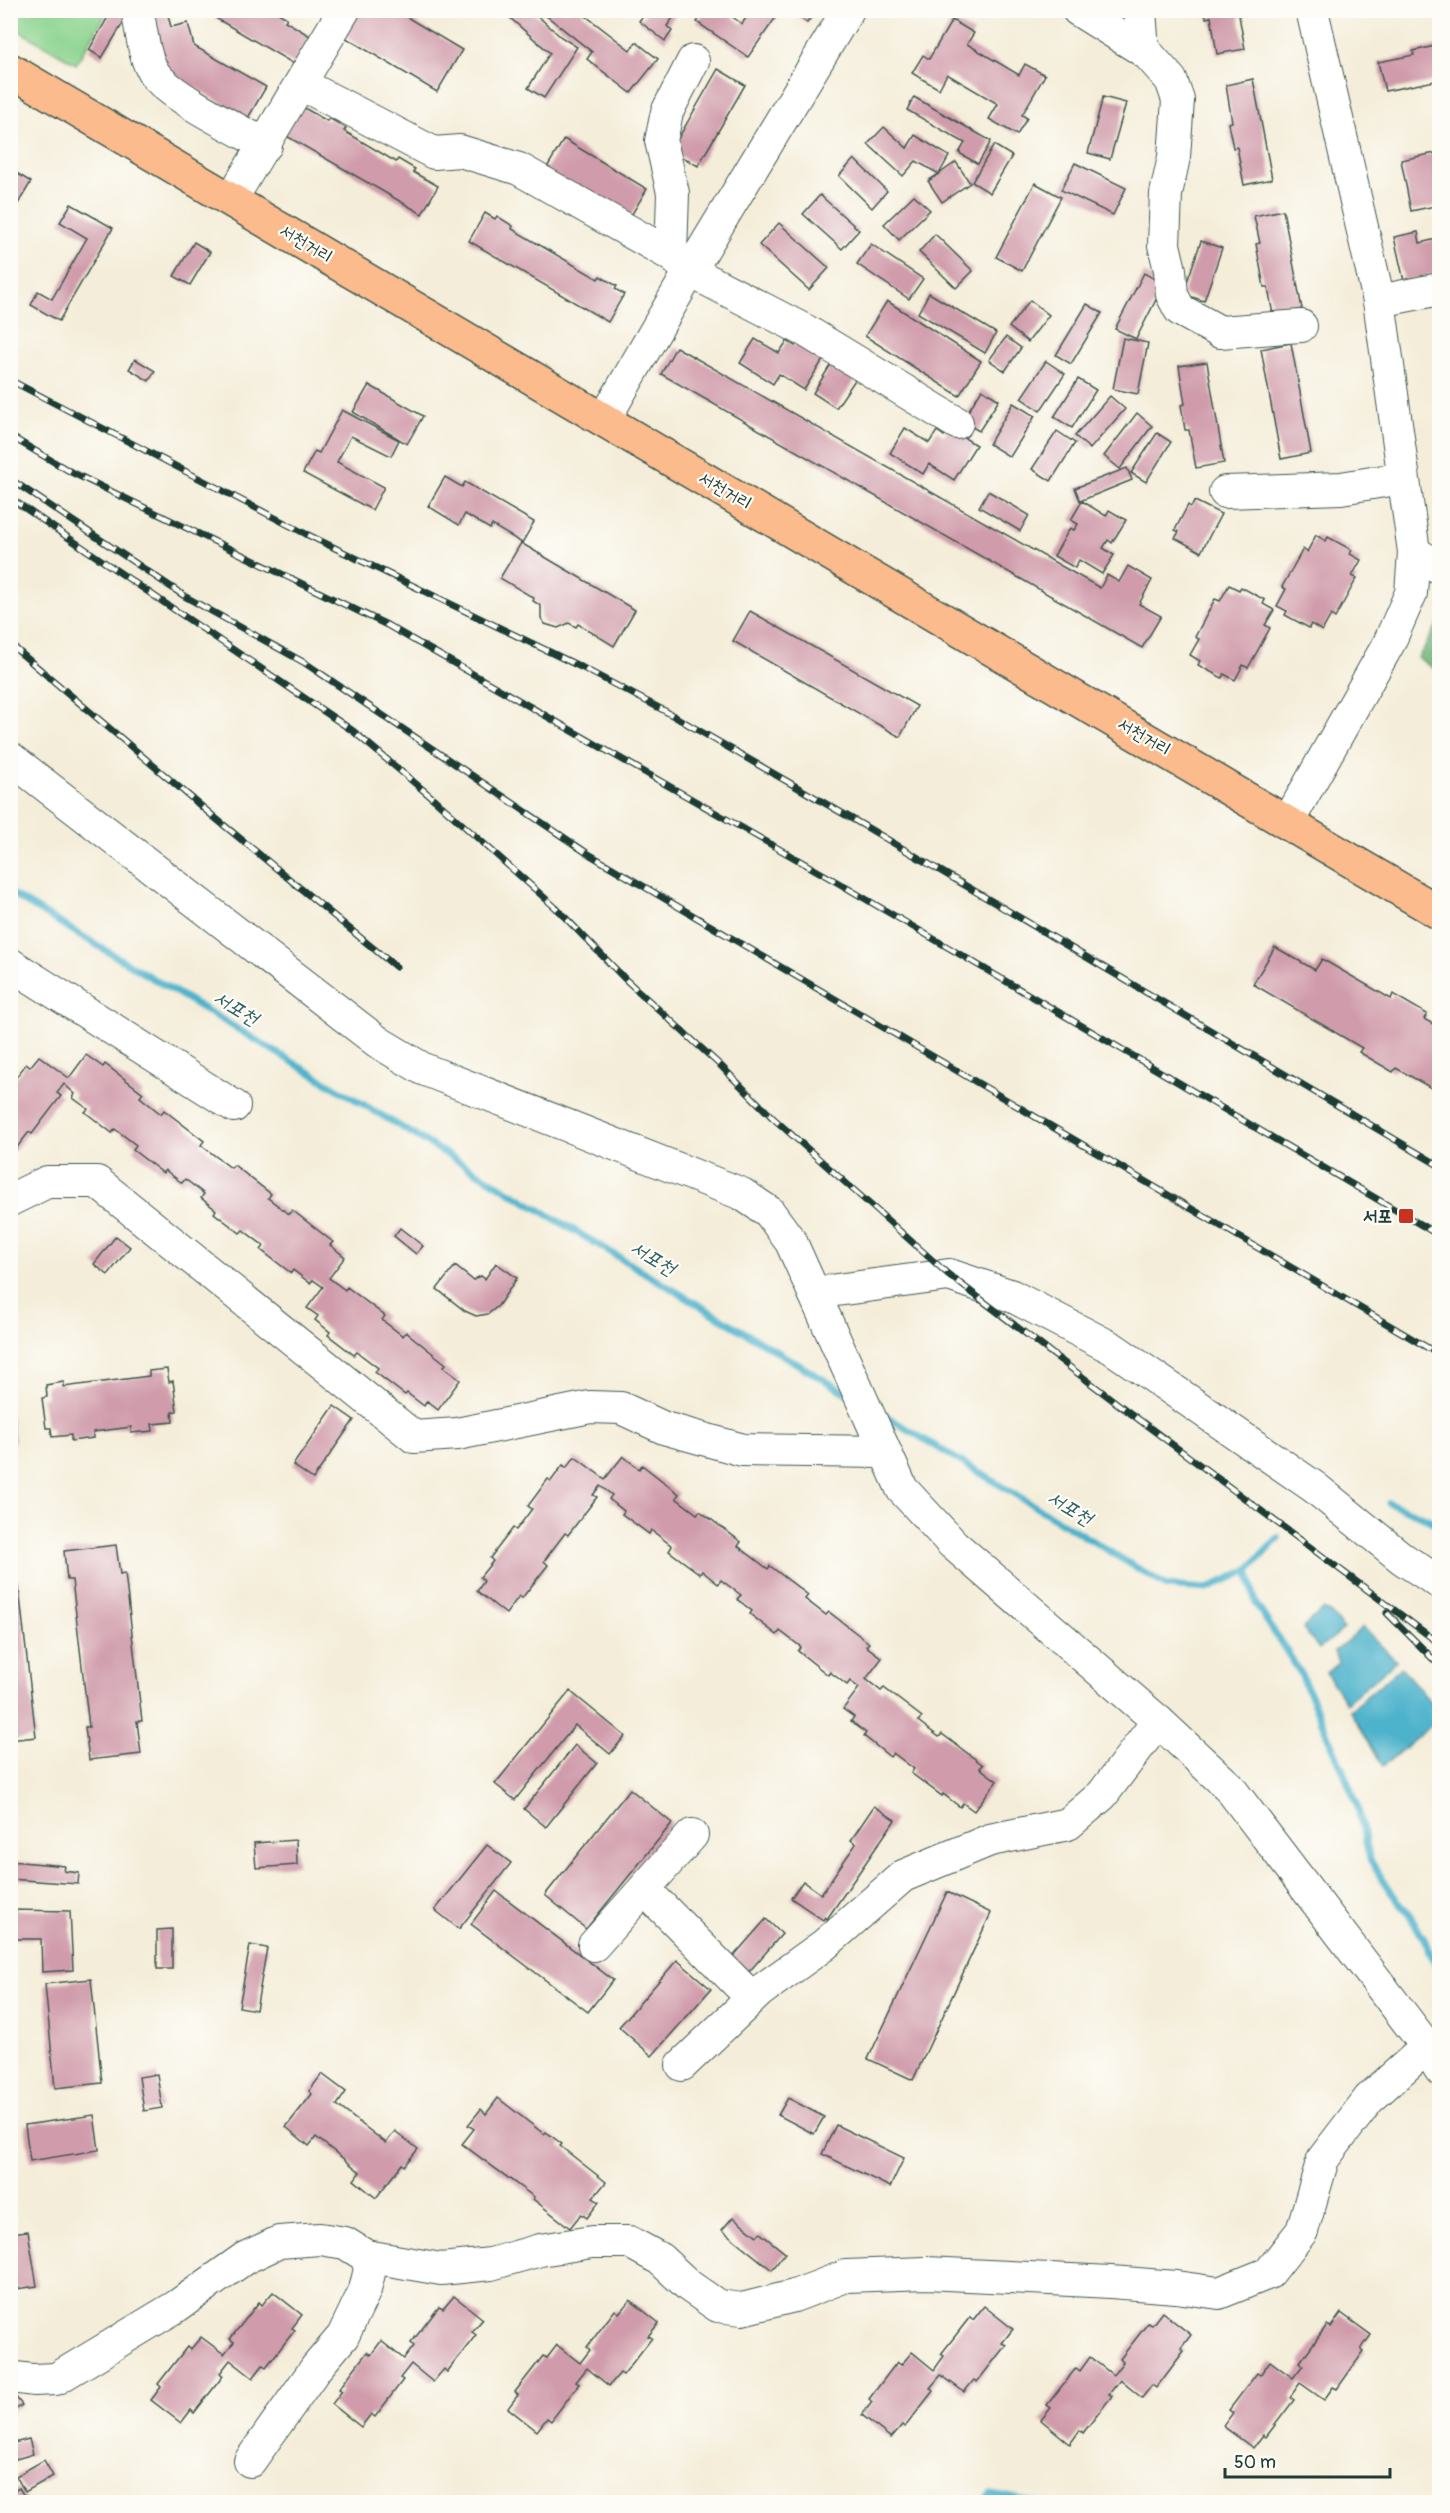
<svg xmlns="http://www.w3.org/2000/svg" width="1450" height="2513" viewBox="0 0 1450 2513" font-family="Pangolin,'Poor Story',sans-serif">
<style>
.green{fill:#8cd48f;stroke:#568862;stroke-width:1.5}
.forest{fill:#71b67a;stroke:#487a57;stroke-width:1.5}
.water{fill:#4db3cc;stroke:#367880;stroke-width:1.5}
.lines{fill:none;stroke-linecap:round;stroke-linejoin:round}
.stream{stroke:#4db3cc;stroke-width:7}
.building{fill:#d09cab}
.minor-casing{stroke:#3f574d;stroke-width:34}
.major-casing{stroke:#3f574d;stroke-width:36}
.minor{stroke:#fff;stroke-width:32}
.major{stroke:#fbbb8c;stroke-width:33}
.rail-casing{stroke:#1f3d34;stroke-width:7}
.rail{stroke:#fdfcf7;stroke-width:4.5;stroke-dasharray:14;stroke-linecap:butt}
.poi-dot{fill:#c8321e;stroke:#fdfcf7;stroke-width:2}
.labels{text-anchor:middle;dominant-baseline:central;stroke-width:4.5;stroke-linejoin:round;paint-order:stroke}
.street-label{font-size:18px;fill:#1f3d34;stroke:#fdfcf7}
.poi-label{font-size:18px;font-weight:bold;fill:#1f3d34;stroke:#fdfcf7;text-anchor:end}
.water-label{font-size:20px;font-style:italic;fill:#2d6062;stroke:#fdfcf7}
</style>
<rect width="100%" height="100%" fill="#fdfcf7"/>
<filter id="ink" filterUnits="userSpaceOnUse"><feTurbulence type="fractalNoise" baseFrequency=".0167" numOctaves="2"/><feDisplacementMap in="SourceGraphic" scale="12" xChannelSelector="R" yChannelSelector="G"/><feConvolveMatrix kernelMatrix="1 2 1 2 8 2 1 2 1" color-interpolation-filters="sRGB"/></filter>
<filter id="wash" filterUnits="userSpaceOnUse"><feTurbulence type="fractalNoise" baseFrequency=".008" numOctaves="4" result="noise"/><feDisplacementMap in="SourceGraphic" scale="24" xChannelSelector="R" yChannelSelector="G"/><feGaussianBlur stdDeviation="1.35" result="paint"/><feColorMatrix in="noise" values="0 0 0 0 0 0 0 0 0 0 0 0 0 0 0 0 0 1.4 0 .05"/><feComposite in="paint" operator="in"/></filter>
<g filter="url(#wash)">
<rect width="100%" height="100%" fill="#f4edd9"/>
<polygon class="green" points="11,10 108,10 108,11 76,64 11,26"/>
<polygon class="forest" points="1439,622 1439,672 1418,658"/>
<g class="water">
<polygon points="1323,1609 1331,1614 1344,1629 1319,1649 1303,1628"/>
<polygon points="1363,1627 1396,1661 1346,1703 1326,1673 1338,1663 1334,1652"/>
<polygon points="1401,1667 1439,1712 1439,1719 1383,1766 1350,1710"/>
</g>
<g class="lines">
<g class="stream">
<polyline points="10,893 846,1393"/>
<polyline points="879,1412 1167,1586 1207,1589 1248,1570 1278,1538"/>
<polyline points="1389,1503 1426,1518 1440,1526"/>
<polyline points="1248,1570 1256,1604 1300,1672 1338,1759 1357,1804 1370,1860 1390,1891 1406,1910 1424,1939 1440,1973"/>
<polyline points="983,2502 991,2494 1034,2502"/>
</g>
</g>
<g id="blocks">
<g class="building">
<polygon points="112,10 126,18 102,58 89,50"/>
<polygon points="202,10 273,10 287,18 285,21 310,36 294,64"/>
<polygon points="355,10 395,10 462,50 437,92 341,35"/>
<polygon points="501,10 531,10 561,37 577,47 544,98 528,88 550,53"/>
<polygon points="545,10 584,10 582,13 630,50 636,42 658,59 631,93 587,59 592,52 543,13"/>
<polygon points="648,10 679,10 667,26 672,31 665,41 639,21"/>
<polygon points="706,10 723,10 742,24 751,10 781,10 748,57 697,22"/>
<polygon points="789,10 816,10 807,23"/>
<polygon points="1205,10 1238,10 1245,49 1217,54 1211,17 1206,18"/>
<polygon points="167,11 171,27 188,23 194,46 266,87 248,118 165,71 147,16"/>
<polygon points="952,20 974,33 967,44 1019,75 1025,64 1045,75 1022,115 1027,118 1017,135 989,119 998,104 947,74 939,89 912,73 923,55 929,59"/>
<polygon points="1439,45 1440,80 1385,91 1378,62 1414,55 1413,51"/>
<polygon points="718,69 745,85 698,166 671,151"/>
<polygon points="1253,79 1272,179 1244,185 1237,147 1233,148 1228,123 1232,122 1226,85"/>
<polygon points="914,97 991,141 978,164 959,153 965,143 907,110"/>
<polygon points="1103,97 1126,103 1110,159 1088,153"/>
<polygon points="299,105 327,121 329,118 346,128 344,131 396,162 398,159 415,169 413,172 438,186 422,214 283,134"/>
<polygon points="884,127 907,148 915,135 949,156 939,174 956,162 970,183 942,202 928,181 939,174 916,161 903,176 868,144"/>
<polygon points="564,139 647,189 626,224 543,174"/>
<polygon points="994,145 1012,156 990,193 972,182"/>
<polygon points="1440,152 1440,205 1411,211 1401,160"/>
<polygon points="854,159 887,191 872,208 839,176"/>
<polygon points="1075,163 1126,188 1113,215 1061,190"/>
<polygon points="10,169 31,182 10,217"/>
<polygon points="1035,183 1061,197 1022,271 996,257"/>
<polygon points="820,195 859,230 842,249 803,214"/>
<polygon points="914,195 930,210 899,240 884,224"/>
<polygon points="71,204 113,228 59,321 31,305 38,291 52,299 87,238 60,222"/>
<polygon points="1283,210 1302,309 1273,315 1268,287 1264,287 1256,244 1260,243 1254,216"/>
<polygon points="485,213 495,219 497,216 513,226 512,229 598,279 600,276 617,286 615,289 624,294 608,322 469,241"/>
<polygon points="779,223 829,268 809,290 759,245"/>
<polygon points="1418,232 1420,243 1440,238 1440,273 1404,281 1394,237"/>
<polygon points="935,234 973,271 956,288 919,252"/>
<polygon points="1201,241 1222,248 1204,301 1183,294"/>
<polygon points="194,242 210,252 190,285 174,276"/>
<polygon points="871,244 923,279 909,299 857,264"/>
<polygon points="1144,273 1164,284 1136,339 1115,329"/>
<polygon points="929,293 996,333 985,353 918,313"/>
<polygon points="1030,300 1049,315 1028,342 1009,327"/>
<polygon points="887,301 981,361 959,396 865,336"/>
<polygon points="1087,304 1102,313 1071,364 1056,355"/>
<polygon points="1006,337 1021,348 1005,371 989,360"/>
<polygon points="799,338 826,355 804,390 779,374 773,384 740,363 755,339 779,353 787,341 795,346"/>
<polygon points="1123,338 1148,343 1138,394 1113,389"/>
<polygon points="1291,343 1311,453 1281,459 1261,349"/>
<polygon points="676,347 1100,588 1107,575 1119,582 1128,566 1152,580 1139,604 1161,616 1142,648 661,374"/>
<polygon points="135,359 155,371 149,381 129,369"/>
<polygon points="833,361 857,377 836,408 813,393"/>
<polygon points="1046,361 1065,374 1040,411 1021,398"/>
<polygon points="1207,362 1224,463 1196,468 1189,430 1185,430 1181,405 1185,404 1179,366"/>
<polygon points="1078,379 1096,390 1072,428 1054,417"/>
<polygon points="369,385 423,416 407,444 353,412"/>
<polygon points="982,389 999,400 979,431 962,421"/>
<polygon points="1110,396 1125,409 1090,449 1075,436"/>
<polygon points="1013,403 1035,416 1010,457 989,444"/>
<polygon points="342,410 399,440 391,456 351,436 337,462 384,487 372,510 303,473 315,451 319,453"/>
<polygon points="1137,413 1152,426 1120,469 1104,456"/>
<polygon points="905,428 929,443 937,431 944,436 949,428 976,445 954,480 929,464 923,474 890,453"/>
<polygon points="1057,431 1075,443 1051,481 1032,469"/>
<polygon points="1157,433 1171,442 1146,482 1131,473"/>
<polygon points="1127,468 1132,480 1080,501 1075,488"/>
<polygon points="445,477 462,487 465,482 534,522 522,543 492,525 490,529 465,514 459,525 428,506"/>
<polygon points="988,491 1029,515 1020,531 979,507"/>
<polygon points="1082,501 1106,516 1109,510 1126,520 1112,543 1108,540 1103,548 1114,555 1102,574 1079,560 1075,568 1054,556 1070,528 1074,530 1078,524 1071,520"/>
<polygon points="1195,501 1221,514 1201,552 1175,538 1179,532 1175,530 1188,505 1191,507"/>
<polygon points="1316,535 1326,541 1328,537 1352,550 1350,554 1361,560 1352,576 1357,578 1335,618 1331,615 1322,631 1311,624 1309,628 1285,615 1287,611 1277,606 1286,589 1282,587 1303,549 1307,552"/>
<polygon points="521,543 635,610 614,646 578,624 576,627 569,623 558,628 545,624 541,618 541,606 533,601 534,598 500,578"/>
<polygon points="1229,585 1239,590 1241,587 1265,600 1263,604 1274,610 1265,625 1270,628 1248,668 1243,665 1235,680 1224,674 1222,678 1198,665 1200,661 1190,655 1199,639 1195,637 1215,599 1220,601"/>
<polygon points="750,611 917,706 900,737 733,641"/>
<polygon points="1275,947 1315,970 1322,959 1391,999 1393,994 1427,1014 1424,1019 1440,1028 1440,1093 1396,1068 1393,1072 1359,1052 1362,1048 1253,984"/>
<polygon points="86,1055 103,1067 105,1064 143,1093 140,1097 161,1114 164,1110 204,1141 201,1145 231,1168 234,1165 271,1194 268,1198 289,1214 292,1210 333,1242 330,1245 345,1257 329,1278 345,1290 347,1287 385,1316 382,1320 403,1336 406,1332 446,1364 443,1367 460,1380 438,1410 427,1401 424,1406 407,1393 405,1395 375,1372 378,1368 357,1352 354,1355 328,1335 330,1332 315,1320 318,1316 307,1308 323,1287 313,1280 310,1283 293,1270 291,1273 261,1250 264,1246 243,1230 240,1233 214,1213 216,1210 201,1198 204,1194 185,1179 182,1183 165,1170 163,1173 133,1150 136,1145 115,1129 112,1133 85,1112 88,1109 73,1098 75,1094 64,1084 57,1093 61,1096 32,1134 29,1132 10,1156 10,1080 12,1078 14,1080 26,1064 30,1067 39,1056 69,1078"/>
<polygon points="400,1228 423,1246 416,1254 394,1236"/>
<polygon points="116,1236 130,1247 108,1275 94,1264"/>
<polygon points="496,1263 517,1278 498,1306 488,1314 476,1316 465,1311 437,1289 455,1266 473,1280 481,1276 485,1279"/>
<polygon points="167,1369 169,1382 173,1381 177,1411 172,1412 173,1422 152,1424 153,1431 131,1433 131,1427 93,1432 93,1438 71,1441 71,1435 52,1437 51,1428 46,1428 42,1398 47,1397 46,1385 64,1382 64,1387 149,1376 149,1371"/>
<polygon points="334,1406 354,1420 313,1479 293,1465"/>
<polygon points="10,1413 15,1441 10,1442"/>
<polygon points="623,1456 639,1469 642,1465 679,1494 676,1498 697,1514 700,1511 741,1542 738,1546 768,1569 770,1566 808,1595 805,1599 826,1615 829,1612 869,1643 866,1646 882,1658 866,1679 881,1691 884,1688 922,1717 918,1721 939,1737 942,1734 983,1765 980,1768 997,1781 974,1811 963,1803 960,1807 943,1794 942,1796 911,1773 914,1769 893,1753 890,1757 864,1736 866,1733 851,1721 854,1717 843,1709 859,1688 850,1681 847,1685 830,1672 828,1675 798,1651 801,1647 780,1631 777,1635 750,1614 752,1611 737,1599 741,1595 721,1580 718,1584 702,1571 700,1574 669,1551 672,1546 651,1530 649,1534 622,1514 624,1511 609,1499 612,1495 600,1486 593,1495 597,1497 568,1535 565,1533 544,1561 548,1565 522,1598 519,1596 506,1614 477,1591 484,1581 480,1577 493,1561 490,1558 513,1528 516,1530 532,1509 528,1506 548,1479 551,1481 563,1465 566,1468 575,1457 605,1479"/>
<polygon points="116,1545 120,1574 125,1573 142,1721 137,1721 141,1754 89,1760 85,1727 89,1727 72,1580 67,1580 64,1551"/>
<polygon points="18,1580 36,1737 10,1740 10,1581"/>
<polygon points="570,1691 625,1736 610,1754 575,1725 515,1800 495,1784"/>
<polygon points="575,1745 597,1763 546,1827 524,1809"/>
<polygon points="630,1789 672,1823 586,1929 545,1895"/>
<polygon points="874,1806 895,1820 827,1919 825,1917 823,1920 791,1898 803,1881 821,1894 856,1844 851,1840"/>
<polygon points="296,1840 297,1865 256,1868 254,1843"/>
<polygon points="487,1845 511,1863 459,1929 435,1910"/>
<polygon points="10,1861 65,1866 64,1871 79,1873 78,1884 10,1879"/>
<polygon points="496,1891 613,1980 588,2012 471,1924"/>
<polygon points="947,1892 991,1913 913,2080 868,2059"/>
<polygon points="10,1910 70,1911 73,1970 42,1972 41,1939 10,1939"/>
<polygon points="766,1919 782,1934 747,1974 731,1959"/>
<polygon points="172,1929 172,1969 157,1969 157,1930"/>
<polygon points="250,1945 267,1948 256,2010 239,2007"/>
<polygon points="677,1960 711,1989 652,2056 619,2027"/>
<polygon points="91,1979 102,2083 55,2088 45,1984"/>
<polygon points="157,2074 162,2108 144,2111 139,2077"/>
<polygon points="322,2074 346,2092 337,2105 386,2143 395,2131 418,2149 404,2166 402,2164 376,2198 354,2180 360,2172 316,2137 309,2146 286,2127 312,2094 309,2091"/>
<polygon points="498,2098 544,2134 546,2132 562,2144 560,2146 606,2182 593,2198 599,2202 587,2218 581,2214 570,2228 533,2199 534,2197 462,2144 474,2129 468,2125 481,2109 486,2114"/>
<polygon points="788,2098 824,2117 814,2134 778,2115"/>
<polygon points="94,2115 99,2150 30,2161 25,2125"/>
<polygon points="836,2125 904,2158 890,2187 822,2154"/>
<polygon points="733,2217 757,2236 760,2233 785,2253 772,2270 722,2230"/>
<polygon points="28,2231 37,2286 10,2290 10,2233"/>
<polygon points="273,2292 302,2315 292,2328 295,2330 266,2367 263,2365 253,2378 230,2360 220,2373 223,2376 194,2413 191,2410 181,2423 151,2400 161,2387 158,2384 187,2347 190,2350 201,2337 224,2354 234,2342 230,2339 259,2302 262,2305"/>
<polygon points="454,2296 483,2319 472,2332 476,2335 447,2372 444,2369 433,2382 411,2364 400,2378 403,2380 375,2417 371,2414 361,2427 332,2404 342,2391 339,2389 367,2352 371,2355 381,2341 404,2359 414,2346 411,2343 439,2307 443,2309"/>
<polygon points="630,2300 659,2323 648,2336 652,2338 623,2375 620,2373 609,2386 587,2368 576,2382 579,2384 551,2421 547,2418 537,2431 508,2408 518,2395 515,2392 543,2356 547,2358 557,2345 580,2363 590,2350 587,2347 615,2310 619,2313"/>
<polygon points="984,2306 1013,2329 1002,2343 1006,2345 977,2382 974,2380 964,2392 941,2375 930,2388 933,2391 905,2427 902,2425 891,2438 862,2415 872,2402 869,2399 897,2362 901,2365 912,2352 934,2370 944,2356 941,2354 970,2317 973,2320"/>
<polygon points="1162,2312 1191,2335 1181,2348 1184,2351 1156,2388 1152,2385 1142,2398 1120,2380 1109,2394 1112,2396 1083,2433 1080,2430 1070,2444 1041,2420 1051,2408 1047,2405 1076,2368 1080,2371 1090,2357 1113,2375 1123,2362 1120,2359 1148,2323 1152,2325"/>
<polygon points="1341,2313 1371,2335 1361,2349 1364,2351 1337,2389 1333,2387 1324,2400 1300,2383 1290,2397 1294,2400 1266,2437 1263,2435 1253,2448 1223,2426 1233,2413 1229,2410 1257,2373 1260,2375 1270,2361 1293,2378 1303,2365 1300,2362 1327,2325 1331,2327"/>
<polygon points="12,2392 22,2405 10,2413 10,2393"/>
<polygon points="29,2439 33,2454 10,2461 10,2444"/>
<polygon points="44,2460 53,2476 25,2492 16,2476"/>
<polygon points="19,2488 28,2502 10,2502 10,2493"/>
</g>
</g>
</g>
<g filter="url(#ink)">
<use href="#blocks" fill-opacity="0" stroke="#3f574d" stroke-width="1.5"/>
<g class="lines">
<defs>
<g id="minor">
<path d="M137 10C142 30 143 56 154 73 169 96 239 130 266 145"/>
<polyline points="1078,10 1147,53 1171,80 1178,100 1174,157 1166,194 1164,245 1170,270 1172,295 1180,310 1220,332 1301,326"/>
<polyline points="1140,10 1143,51"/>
<polyline points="693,61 667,112 661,141 673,193 671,255 690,271 806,331 957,423"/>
<polyline points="301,84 434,153 460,151 519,169 671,255"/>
<polyline points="231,200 344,10"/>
<polyline points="1379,301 1440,289"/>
<polyline points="604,420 690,271 848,10"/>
<polyline points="1225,492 1341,488 1403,478"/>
<polyline points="1414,552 1440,568"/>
<polyline points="10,758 378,1042 423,1069 742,1194 769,1212 791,1242 902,1489 953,1544 1158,1721 1229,1787 1427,2047 1440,2069"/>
<polyline points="1288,822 1389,643 1411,593 1414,552 1379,301 1312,10"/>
<polyline points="10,964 234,1106"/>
<polyline points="10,1200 47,1182 97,1182 414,1437 457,1434 590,1407 621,1408 664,1428 743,1450 884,1452"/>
<polyline points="814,1293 949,1275 1012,1296 1112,1348 1314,1487 1403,1559 1440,1583"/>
<polyline points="645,1890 752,1998"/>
<polyline points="594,1945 692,1835"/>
<polyline points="682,2065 760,1991 824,1945 903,1876 990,1840 1068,1824 1102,1795 1158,1721"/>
<polyline points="366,2256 441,2269 491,2264 540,2250 592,2242 629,2242 660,2259 689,2286 718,2306 742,2309 794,2296 846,2276 926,2273 1111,2282 1176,2287 1219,2293 1269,2273 1302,2231 1323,2159 1369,2099 1427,2047"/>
<polyline points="10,2377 33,2380 56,2379 177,2306 245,2258 279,2242 320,2239 345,2243 366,2256 370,2269 365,2290 343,2336 316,2368 250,2461"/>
</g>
<polyline id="major" points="10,70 1440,913"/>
</defs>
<use href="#minor" class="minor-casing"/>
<use href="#major" class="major-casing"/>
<use href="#minor" class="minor"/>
<use href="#major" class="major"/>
<defs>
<g id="rail">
<polyline points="10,380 306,534 583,668 665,711 868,828 1440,1166"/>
<polyline points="10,436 71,472 387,625 835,881 1440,1236"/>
<polyline points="10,479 186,597 305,663 587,853 1440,1355"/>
<polyline points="10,498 353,731 435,800 556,908 625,979 721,1066 773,1118 949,1275 1118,1404 1440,1644"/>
<polyline points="10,644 214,817 396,967"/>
<polyline points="1387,1613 1440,1666"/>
</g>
</defs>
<use href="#rail" class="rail-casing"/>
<use href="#rail" class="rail"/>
</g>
</g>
<rect class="poi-dot" x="1398" y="1208" width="16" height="16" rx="3"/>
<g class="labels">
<g class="street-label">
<text transform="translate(306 244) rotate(31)">서천거리</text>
<text transform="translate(725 491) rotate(30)">서천거리</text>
<text transform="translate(1144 737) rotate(30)">서천거리</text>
</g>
<g class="poi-label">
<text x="1392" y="1216">서포</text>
</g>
<g class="water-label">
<text transform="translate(236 1008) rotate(31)">서포천</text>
<text transform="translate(653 1258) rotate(31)">서포천</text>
<text transform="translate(1070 1508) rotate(31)">서포천</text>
</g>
</g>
<rect width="1450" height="2513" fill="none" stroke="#fdfcf7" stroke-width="36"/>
<path d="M1225 2468v9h165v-9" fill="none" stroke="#1f3d34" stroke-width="3"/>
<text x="1234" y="2468" font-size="18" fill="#1f3d34" stroke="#fdfcf7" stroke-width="4.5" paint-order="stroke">50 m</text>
</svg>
